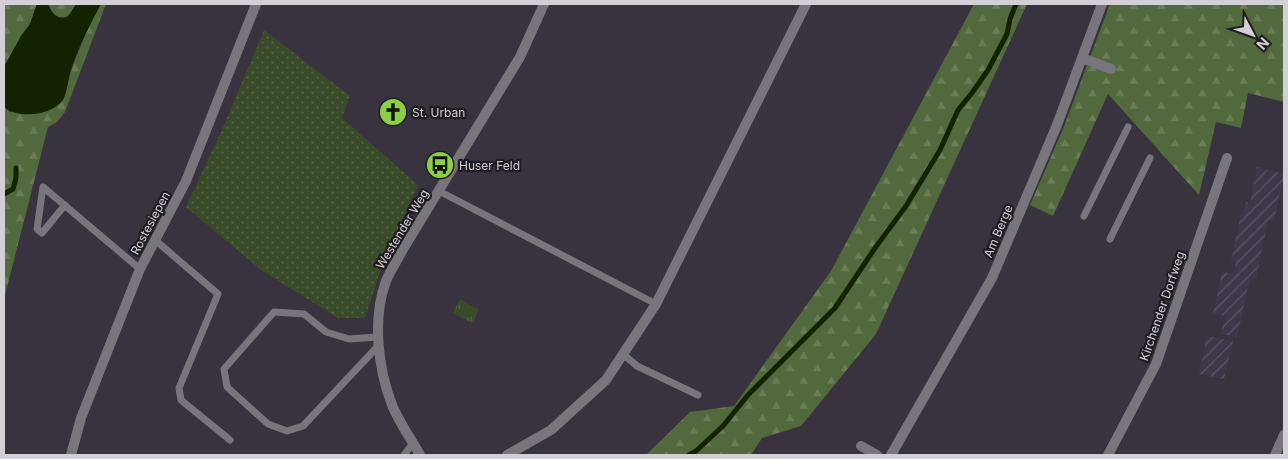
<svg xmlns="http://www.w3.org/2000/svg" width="1288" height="459" viewBox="0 0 1288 459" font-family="Inter,sans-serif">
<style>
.industrial{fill:url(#industrial-furrows)}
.grass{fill:url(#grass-dots)}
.forest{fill:url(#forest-firs)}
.park{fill:url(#park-tufts)}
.water{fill:#132302}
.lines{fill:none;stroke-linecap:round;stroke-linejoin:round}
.stream{stroke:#132302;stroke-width:5}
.lane{stroke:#79757c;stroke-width:7}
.street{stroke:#79757c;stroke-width:10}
.labels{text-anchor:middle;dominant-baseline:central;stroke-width:4.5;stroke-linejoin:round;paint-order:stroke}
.poi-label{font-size:12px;fill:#d3cfd7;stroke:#1f1c22;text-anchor:start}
.street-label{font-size:12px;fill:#d3cfd7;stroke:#1f1c22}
</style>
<defs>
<pattern id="industrial-furrows" width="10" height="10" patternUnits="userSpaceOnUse" patternTransform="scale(1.25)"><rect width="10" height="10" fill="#41374a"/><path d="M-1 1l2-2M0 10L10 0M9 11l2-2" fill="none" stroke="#5c5363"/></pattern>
<pattern id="grass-dots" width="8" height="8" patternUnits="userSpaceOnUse" patternTransform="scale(1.25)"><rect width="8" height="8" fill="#394b29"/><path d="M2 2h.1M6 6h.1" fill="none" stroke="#556447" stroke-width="1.8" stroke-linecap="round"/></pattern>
<pattern id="forest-firs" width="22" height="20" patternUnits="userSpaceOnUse" patternTransform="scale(1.25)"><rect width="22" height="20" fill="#51693c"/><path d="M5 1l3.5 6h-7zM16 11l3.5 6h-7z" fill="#697d57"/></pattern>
<pattern id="park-tufts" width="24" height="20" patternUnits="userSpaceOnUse" patternTransform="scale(1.25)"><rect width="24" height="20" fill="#394b29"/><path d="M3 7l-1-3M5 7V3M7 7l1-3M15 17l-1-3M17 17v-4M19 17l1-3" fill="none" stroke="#556447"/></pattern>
</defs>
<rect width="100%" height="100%" fill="#39333f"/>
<g class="industrial">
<polygon points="1257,167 1284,174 1274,221 1268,220 1256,279 1250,278 1237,337 1221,334 1225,316 1213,314 1222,272 1233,274 1236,262 1231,261 1241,214 1244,214 1246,202 1250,203"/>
<polygon points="1207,336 1233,341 1224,379 1199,374"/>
</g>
<polygon class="grass" points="264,30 350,96 342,118 418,185 380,272 365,318 338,318 261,270 186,207 225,123"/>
<g class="forest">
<polygon points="4,4 37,4 30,24 21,36 4,67"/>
<path d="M48 4H76V5C68 22 55 22 48 4Z"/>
<path d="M101 4H106L65 112 57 122 48 127 4 299V107L10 112 63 99C72 64 83 36 101 4Z"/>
<polygon points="974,4 1027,4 876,334 801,426 762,438 751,455 646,455 690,412 734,406 831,271"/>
<polygon points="1110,4 1284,4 1284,102 1248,93 1241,128 1216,122 1199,195 1108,94 1053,216 1030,205 1063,129"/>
</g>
<polygon class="park" points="460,299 479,310 472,323 453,313"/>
<path class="water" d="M37 4H48C52 14 57 20 68 17L76 4H101C90 24 80 44 72 66 68 76 68 91 63 100 51 116 18 119 4 107V67L21 36 30 24Z"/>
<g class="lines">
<g class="stream">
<polyline points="4,194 13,189 16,178 16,168"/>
<polyline points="689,455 696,451 723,426 748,395 835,308 875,248 906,206 940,150 958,110 972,93 988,70 1007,34 1010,19 1016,4"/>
</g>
<g class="lane">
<polyline points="439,191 656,304"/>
<polyline points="65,205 42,233 37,229 43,187 140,269"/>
<polyline points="1084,216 1128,127"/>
<polyline points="1110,239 1150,158"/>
<polyline points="155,240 218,294 179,388 181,400 230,440"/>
<polyline points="377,337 349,339 326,332 304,314 274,312 224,369 227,387 268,424 287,431 303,426 379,345"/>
<polyline points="623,354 637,366 698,395"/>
<polyline points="404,455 413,443"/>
</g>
<g class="street">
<polyline points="1082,58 1111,69"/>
<polyline points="861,446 877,455"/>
<polyline points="71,455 81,418 140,269 186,181 256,4"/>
<path d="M420 455C411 439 399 422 392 405 378 368 372 319 386 281 390 271 397 261 402 251L520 57 544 4"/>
<polyline points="507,455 551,430 606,380 656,304 806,4"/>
<polyline points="891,455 992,278 1057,125 1102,4"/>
<polyline points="1108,455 1156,364 1227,158"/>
<polyline points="1275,455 1284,435"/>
</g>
</g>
<defs>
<symbol id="church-disc" viewBox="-11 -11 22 22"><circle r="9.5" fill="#8cce46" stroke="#1f1c22"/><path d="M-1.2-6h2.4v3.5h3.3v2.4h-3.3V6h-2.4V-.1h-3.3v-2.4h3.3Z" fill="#111"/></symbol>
<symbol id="bus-disc" viewBox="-11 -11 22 22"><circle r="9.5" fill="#8cce46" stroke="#1f1c22"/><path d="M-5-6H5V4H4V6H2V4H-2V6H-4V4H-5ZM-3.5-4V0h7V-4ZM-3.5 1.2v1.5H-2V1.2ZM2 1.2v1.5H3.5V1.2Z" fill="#111"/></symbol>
</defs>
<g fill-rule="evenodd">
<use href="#church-disc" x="377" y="96" width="32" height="32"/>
<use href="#bus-disc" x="424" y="149" width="32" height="32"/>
</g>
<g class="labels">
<g class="poi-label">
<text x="412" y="112">St. Urban</text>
<text x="459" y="165">Huser Feld</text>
</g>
<g class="street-label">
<text transform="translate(150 223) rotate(-62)">Rostesiepen</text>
<text transform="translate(402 229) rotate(-59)">Westender Weg</text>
<text transform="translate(998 231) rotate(-67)">Am Berge</text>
<text transform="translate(1162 306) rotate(-71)">Kirchender Dorfweg</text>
</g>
</g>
<rect width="1288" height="459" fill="none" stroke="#d3cfd7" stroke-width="10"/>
<g transform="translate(1253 35) rotate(131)" stroke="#1f1c22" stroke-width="4" paint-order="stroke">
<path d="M0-4L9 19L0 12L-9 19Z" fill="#d3cfd7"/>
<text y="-8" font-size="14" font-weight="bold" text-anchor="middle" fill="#d3cfd7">N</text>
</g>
</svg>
